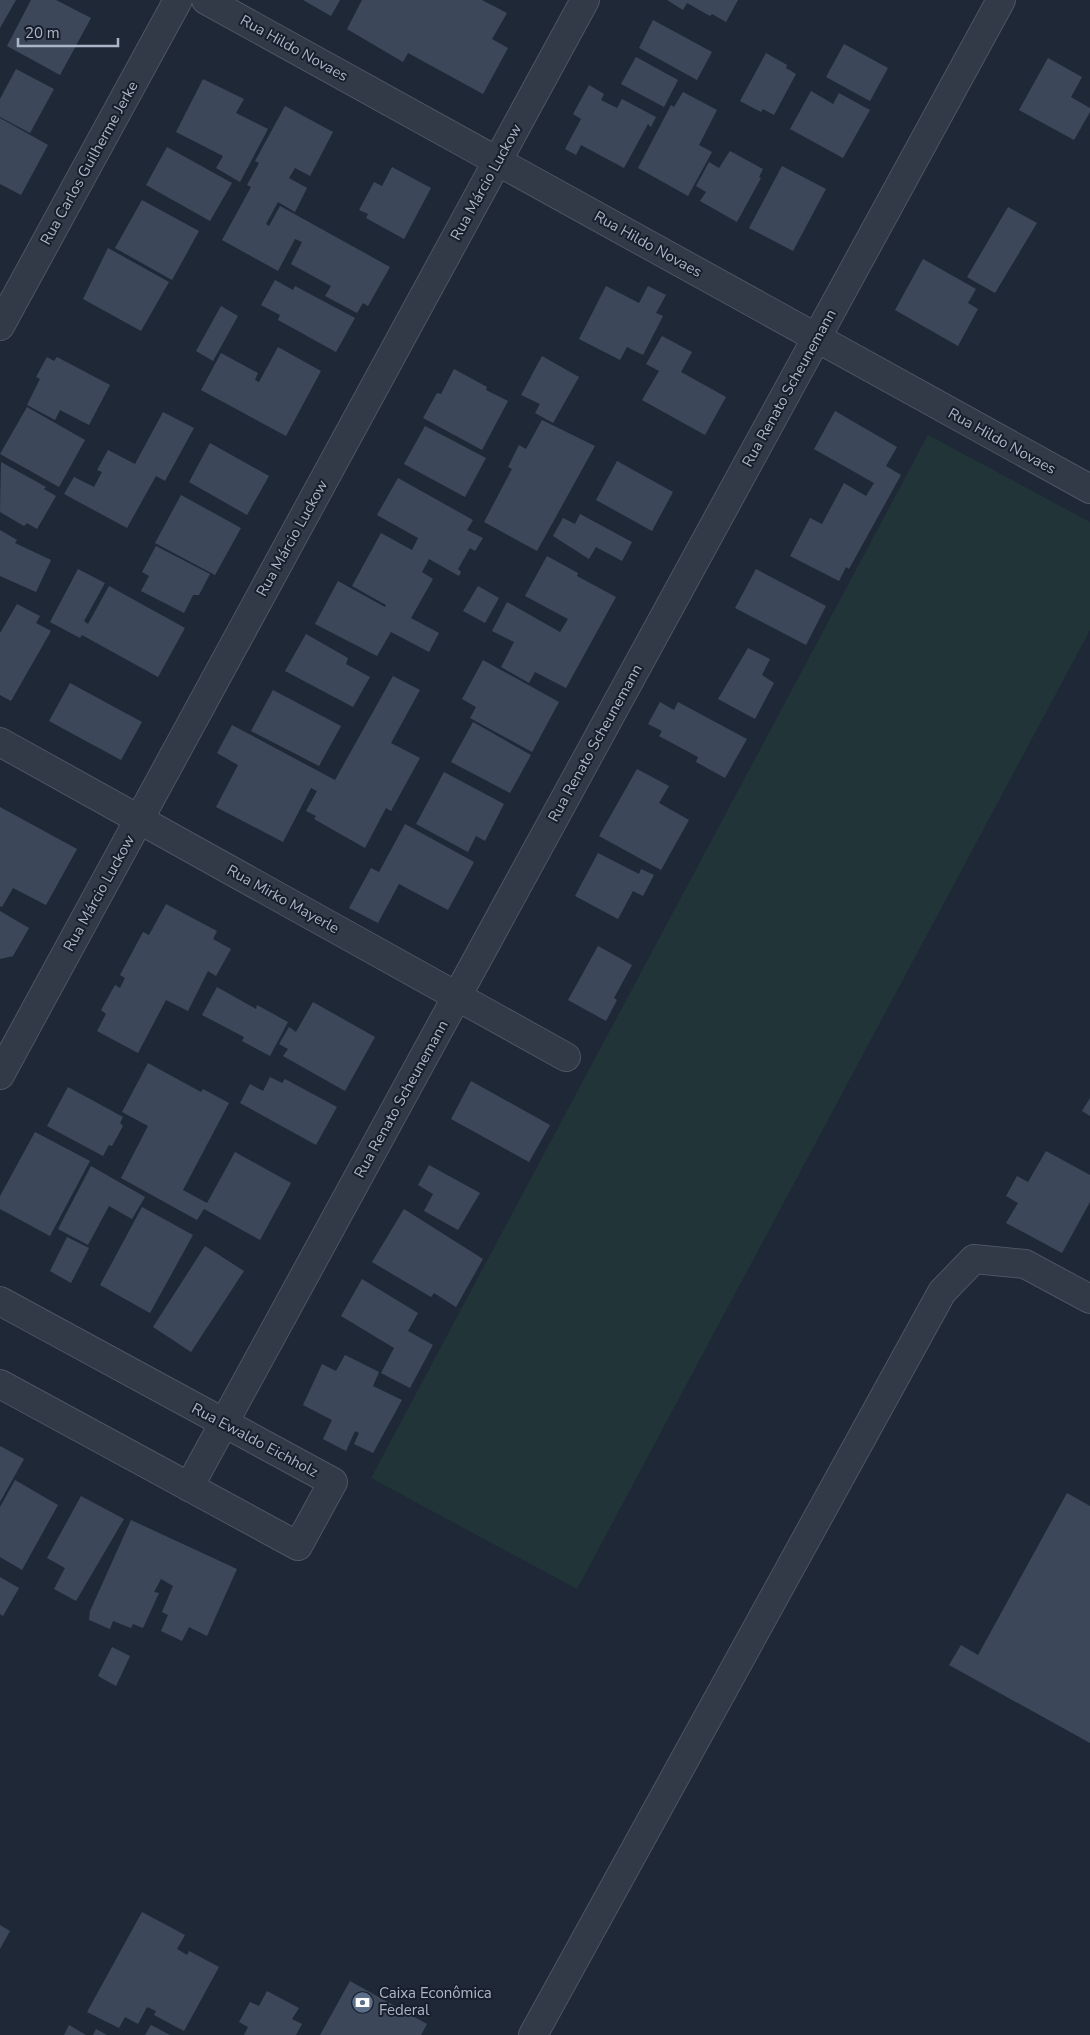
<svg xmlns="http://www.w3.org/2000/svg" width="1090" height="2035" viewBox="0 0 1090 2035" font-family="'Nunito Sans',sans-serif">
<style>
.green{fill:#213538}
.building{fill:#3c485a}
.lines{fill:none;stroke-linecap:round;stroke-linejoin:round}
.minor-casing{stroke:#4d5563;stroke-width:30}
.minor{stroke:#323a48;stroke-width:28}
.labels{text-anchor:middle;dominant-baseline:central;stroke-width:4;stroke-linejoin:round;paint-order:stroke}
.street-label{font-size:15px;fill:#acb5c5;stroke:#181f2c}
.poi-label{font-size:15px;fill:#acb5c5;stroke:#181f2c;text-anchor:start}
</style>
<rect width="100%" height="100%" fill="#1f2837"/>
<polygon class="green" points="928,435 1090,522 1090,630 577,1589 371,1478"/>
<g class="building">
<polygon points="0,0 16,0 0,28"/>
<polygon points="31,0 56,0 91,18 60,75 7,46"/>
<polygon points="303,0 340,0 331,16"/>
<polygon points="362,0 482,0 507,13 492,39 508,48 483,94 408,53 403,62 347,29"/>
<polygon points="667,0 738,0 726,22 712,14 710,16 687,3 683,10"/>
<polygon points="653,20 712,52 697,80 639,48"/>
<polygon points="844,44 888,68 870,101 826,77"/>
<polygon points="766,53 787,65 786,68 796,74 774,115 763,109 761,112 740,101"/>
<polygon points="636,57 678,80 664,107 621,84"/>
<polygon points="1048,58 1082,77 1071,97 1090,108 1090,112 1074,140 1019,110"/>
<polygon points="16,69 54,89 30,133 0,117 0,99"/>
<polygon points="203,79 244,99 236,113 268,129 240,182 216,168 223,156 176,132"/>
<polygon points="589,85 604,94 601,100 617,108 622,99 656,117 651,127 648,124 624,168 581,145 576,155 565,149 581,119 573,114"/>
<polygon points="811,91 833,104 839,93 870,110 843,158 790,129"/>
<polygon points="683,92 717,110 699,145 712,152 688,196 638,168 671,105 674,107"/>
<polygon points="285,106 333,132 310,176 295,168 289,178 307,188 295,212 278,202 266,224 269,226 280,206 390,267 368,306 363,303 357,313 325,296 331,286 291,264 302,242 295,239 278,271 222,240 251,187 247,185 259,163 255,161"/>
<polygon points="0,118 48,145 21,195 0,184"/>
<polygon points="167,147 232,183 210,221 146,185"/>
<polygon points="730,151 763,169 759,177 761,178 737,222 700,201 706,192 696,186 709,162 719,168"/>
<polygon points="782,166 826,189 793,251 749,228"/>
<polygon points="392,167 431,188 404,239 366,218 368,214 359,210 374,182 382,186"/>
<polygon points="142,200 199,231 172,280 115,248"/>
<polygon points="1008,207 1037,223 995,293 967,277"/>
<polygon points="108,248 169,282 141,331 83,299"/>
<polygon points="923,259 976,289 968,303 978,309 958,346 895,310"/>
<polygon points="275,280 293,290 295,286 355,318 336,352 278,320 280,315 261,305"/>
<polygon points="606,286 639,303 648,286 666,295 656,313 663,316 643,355 627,347 620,360 579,339"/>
<polygon points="221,306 238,316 213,361 196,351"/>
<polygon points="662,336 692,352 681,372 726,397 705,435 642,400 659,371 646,364"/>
<polygon points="278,347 321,371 286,436 201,390 221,353 258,373 255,380 259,382"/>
<polygon points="542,356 579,377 553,423 535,413 540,404 521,395"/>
<polygon points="47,357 54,361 57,357 110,385 89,425 60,410 55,420 27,405 40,379 36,377"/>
<polygon points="454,369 487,387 486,390 508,401 482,450 423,418 437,393 441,394"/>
<polygon points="27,407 85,440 59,487 0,454"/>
<polygon points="835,411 897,447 886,466 901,475 849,569 846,567 839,581 790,556 810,518 822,524 844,483 866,496 874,483 814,449"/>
<polygon points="163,412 194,428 165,481 156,476 127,528 64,494 74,477 94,487 102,472 97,470 108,450 135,464"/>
<polygon points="542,420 595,446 537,551 484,522 512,469 508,467 519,445 526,449"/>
<polygon points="425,426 486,458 465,497 404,464"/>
<polygon points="210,443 269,476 247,515 189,482"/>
<polygon points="617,461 673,492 652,531 596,500"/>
<polygon points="1,462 46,487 44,489 56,496 37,529 27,523 24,526 0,512"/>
<polygon points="398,478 473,520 467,530 483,538 475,551 470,548 458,569 461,572 459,576 429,559 422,572 433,579 411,618 439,633 429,652 391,632 377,656 315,624 338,581 385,607 386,605 352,586 381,533 412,550 418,538 377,515"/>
<polygon points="181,495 241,528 215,575 155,543"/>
<polygon points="580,514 632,542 622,561 596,547 589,559 553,536 563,518 575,524"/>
<polygon points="0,530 17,540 15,543 51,560 36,592 0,576"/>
<polygon points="156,546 210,574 199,595 193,595 184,613 141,591 149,576 142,572"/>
<polygon points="547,556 578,573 577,576 616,597 566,688 535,672 529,683 501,667 514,642 492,631 507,602 560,632 568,619 525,596"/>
<polygon points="78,569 105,583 84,621 88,624 109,586 185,628 158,677 82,635 80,638 50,622"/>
<polygon points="756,569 826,606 806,645 735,608"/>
<polygon points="478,586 499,598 485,623 463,611"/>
<polygon points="17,604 40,616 36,623 51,631 11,701 0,695 0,633"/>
<polygon points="306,634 348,658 346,664 370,677 353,707 285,671"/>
<polygon points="748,648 770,659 762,675 774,683 755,719 718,699"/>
<polygon points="483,660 559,702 532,752 470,718 476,707 462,699"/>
<polygon points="393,676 420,690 391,743 420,758 391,811 386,808 365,848 314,819 316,816 306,811 317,791 311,788 283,842 216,807 238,765 217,753 232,725 335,780"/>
<polygon points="70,683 142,722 121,760 49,721"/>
<polygon points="273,690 341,726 319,766 251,731"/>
<polygon points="660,702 674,710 678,702 747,739 725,778 696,762 698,757 659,736 662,731 648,724"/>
<polygon points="473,722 531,755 510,793 451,762"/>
<polygon points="637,769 669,786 659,803 689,820 661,870 599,836"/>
<polygon points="444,772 504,804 485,841 476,836 468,852 416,824"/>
<polygon points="0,807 77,849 46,905 13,888 2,907 0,906"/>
<polygon points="405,824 474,862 448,910 399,884 378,923 349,908 371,868 379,872"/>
<polygon points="598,853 639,874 641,869 654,875 643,896 633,891 618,919 575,896"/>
<polygon points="166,904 217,931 213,939 231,949 216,976 208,971 188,1011 166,1000 138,1053 97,1031 106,1014 101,1010 115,985 120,988 125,978 120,975 143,932 149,935"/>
<polygon points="0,911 29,928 13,956 0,959"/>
<polygon points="598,946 632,965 614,998 617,1000 606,1021 568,1000"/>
<polygon points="217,987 256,1009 257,1005 288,1022 270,1056 242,1041 244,1037 202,1015"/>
<polygon points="313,1002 375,1037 345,1091 283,1056 288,1049 279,1044 289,1027 296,1032"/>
<polygon points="148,1063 201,1092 203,1089 229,1103 183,1190 207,1203 235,1152 291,1183 260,1240 204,1209 197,1220 121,1178 148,1126 122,1112"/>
<polygon points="270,1077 282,1083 285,1079 337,1107 316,1145 240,1103 250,1084 263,1091"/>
<polygon points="471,1081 550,1125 529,1162 451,1119"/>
<polygon points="68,1087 123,1117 120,1123 123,1126 112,1146 109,1145 103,1156 47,1126"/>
<polygon points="1090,1098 1090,1116 1082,1111"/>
<polygon points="35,1132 90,1161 50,1236 0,1209 0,1196"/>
<polygon points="1046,1151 1090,1175 1090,1202 1062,1253 1006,1223 1018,1203 1006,1196 1017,1176 1028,1182"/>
<polygon points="429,1165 480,1193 458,1230 424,1211 433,1194 418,1185"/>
<polygon points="91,1166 145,1197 132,1219 109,1206 88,1245 58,1229"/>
<polygon points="142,1207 193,1235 150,1313 100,1285"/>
<polygon points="404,1209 483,1259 456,1307 434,1293 431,1297 372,1262"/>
<polygon points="67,1237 89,1248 71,1283 50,1271"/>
<polygon points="205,1246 244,1271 191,1352 153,1327"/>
<polygon points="362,1279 418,1313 408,1331 433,1345 410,1388 381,1373 394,1348 341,1316"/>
<polygon points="345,1355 379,1372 373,1386 402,1400 373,1453 354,1444 359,1433 355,1431 346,1451 323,1439 332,1420 303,1405 322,1364 336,1371"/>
<polygon points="0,1446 24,1459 0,1502"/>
<polygon points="15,1480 58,1505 22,1570 0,1557 0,1507"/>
<polygon points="1067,1493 1090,1506 1090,1743 949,1665 961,1645 978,1655"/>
<polygon points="81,1496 124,1519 76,1601 54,1589 65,1568 47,1558"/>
<polygon points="131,1520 237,1569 207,1636 189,1627 182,1641 161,1631 168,1615 162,1612 173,1586 161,1579 154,1592 159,1593 143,1628 133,1624 131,1628 113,1621 110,1629 89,1620 90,1611"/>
<polygon points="0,1577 19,1588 3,1616 0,1614"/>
<polygon points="112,1647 130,1656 116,1686 98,1676"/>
<polygon points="142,1912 185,1935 177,1949 187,1955 189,1951 219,1967 184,2031 154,2015 156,2011 147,2007 138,2024 125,2017 119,2028 87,2012"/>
<polygon points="0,1925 10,1931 0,1949"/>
<polygon points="350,1981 427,2024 421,2035 320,2035"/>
<polygon points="267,1991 299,2008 292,2019 302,2024 296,2035 244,2035 248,2027 239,2022 250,2002 259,2006"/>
<polygon points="69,2025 86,2035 64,2035"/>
<polygon points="151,2025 170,2035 145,2035"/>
<polygon points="96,2029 107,2035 93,2035"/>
</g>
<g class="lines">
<defs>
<g id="minor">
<polyline points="206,0 1090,489"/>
<polyline points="0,326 178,0"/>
<polyline points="0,742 566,1057"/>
<polyline points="0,1075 585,0"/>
<polyline points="0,1301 333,1482 298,1546 0,1384"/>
<polyline points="189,1487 1001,0"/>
<polyline points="533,2035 942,1292 974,1259 1025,1264 1090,1299"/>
</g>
</defs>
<use href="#minor" class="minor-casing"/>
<use href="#minor" class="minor"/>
</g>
<defs>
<symbol id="bank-disc" viewBox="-11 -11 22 22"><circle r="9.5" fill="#5c6f8a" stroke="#181f2c"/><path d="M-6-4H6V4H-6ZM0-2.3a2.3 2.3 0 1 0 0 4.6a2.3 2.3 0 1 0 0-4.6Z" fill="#fff"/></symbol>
</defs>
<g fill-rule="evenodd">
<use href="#bank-disc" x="350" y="1990" width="25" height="25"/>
</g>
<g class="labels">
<g class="street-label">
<text transform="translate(294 48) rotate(29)">Rua Hildo Novaes</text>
<text transform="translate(89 163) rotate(-61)">Rua Carlos Guilherme Jerke</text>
<text transform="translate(486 182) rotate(-61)">Rua Márcio Luckow</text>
<text transform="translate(648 244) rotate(29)">Rua Hildo Novaes</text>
<text transform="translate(789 388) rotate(-61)">Rua Renato Scheunemann</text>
<text transform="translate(1002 441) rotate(29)">Rua Hildo Novaes</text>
<text transform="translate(292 538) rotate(-61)">Rua Márcio Luckow</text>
<text transform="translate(595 743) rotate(-61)">Rua Renato Scheunemann</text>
<text transform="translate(99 893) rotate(-61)">Rua Márcio Luckow</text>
<text transform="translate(283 899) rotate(29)">Rua Mirko Mayerle</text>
<text transform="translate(401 1099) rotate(-61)">Rua Renato Scheunemann</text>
<text transform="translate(255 1440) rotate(28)">Rua Ewaldo Eichholz</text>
</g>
<g class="poi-label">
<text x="379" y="1993">Caixa Econômica<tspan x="379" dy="17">Federal</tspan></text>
</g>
</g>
<path d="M18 38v8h100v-8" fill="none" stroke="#acb5c5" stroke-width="2.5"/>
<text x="25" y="38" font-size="15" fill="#acb5c5" stroke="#181f2c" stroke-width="4" paint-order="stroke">20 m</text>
</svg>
